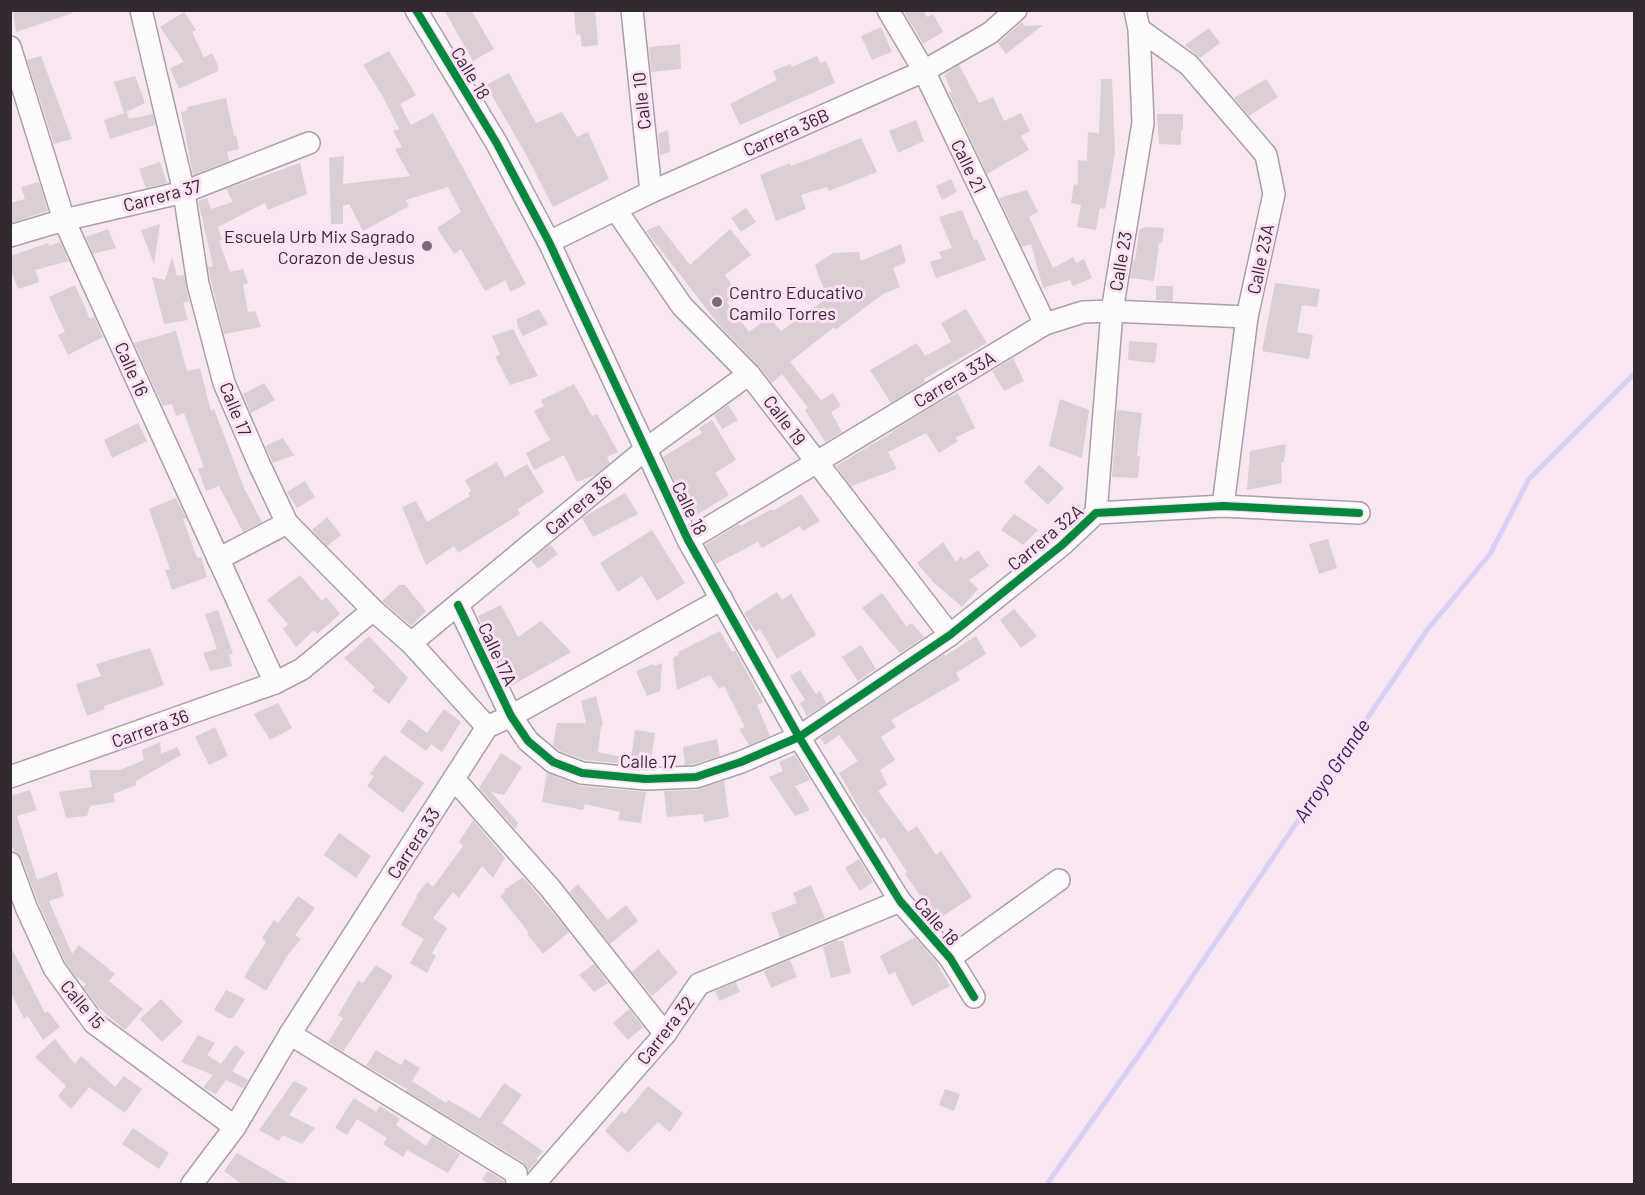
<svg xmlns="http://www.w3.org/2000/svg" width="1645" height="1195" viewBox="0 0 1645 1195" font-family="Barlow,sans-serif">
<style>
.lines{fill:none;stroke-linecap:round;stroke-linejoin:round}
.stream{stroke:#d8d1f5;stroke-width:5}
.building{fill:#dbced4}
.minor-casing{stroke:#ab9fa7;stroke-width:24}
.minor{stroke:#fefbfd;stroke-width:21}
.cycleway-casing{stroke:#fee1f5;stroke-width:11}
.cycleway{stroke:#00873e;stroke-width:8}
.poi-dot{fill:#796c75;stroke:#fee1f5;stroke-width:2}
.labels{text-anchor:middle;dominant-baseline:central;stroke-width:6;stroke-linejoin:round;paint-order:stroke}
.street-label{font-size:18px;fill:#342931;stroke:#fee1f5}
.poi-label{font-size:18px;fill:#342931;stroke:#fee1f5;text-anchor:end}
.water-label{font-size:20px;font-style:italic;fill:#2c1e60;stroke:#fee1f5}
</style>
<rect width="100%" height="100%" fill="#f8e7f2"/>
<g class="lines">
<polyline class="stream" points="1047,1184 1148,1042 1427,630 1490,554 1529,479 1634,374"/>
</g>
<g class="building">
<polygon points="13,10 72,10 73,13 16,32"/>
<polygon points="444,10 471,10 494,49 473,61"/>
<polygon points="574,10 595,10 598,45 582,47 580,34 576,35"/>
<polygon points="903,10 923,10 927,17 933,14 943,32 923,44"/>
<polygon points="184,12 196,30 192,32 204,58 212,53 218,65 218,71 179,89 170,68 184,62 160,27"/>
<polygon points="1022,22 1025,26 1043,25 1006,54 998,43"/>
<polygon points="881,27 892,52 872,60 861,36"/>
<polygon points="1209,28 1220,43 1200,58 1185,45"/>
<polygon points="680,44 681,69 651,72 649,47"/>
<polygon points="389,51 416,95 400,104 411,125 433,113 526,284 510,292 506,280 485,291 461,249 454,254 437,228 461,212 448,187 406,200 409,206 363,231 349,204 343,206 343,224 331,224 329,158 344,156 343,184 410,176 395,149 402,147 393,131 399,129 382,95 363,65"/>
<polygon points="41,56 72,139 54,144 27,60"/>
<polygon points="817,56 820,63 826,61 835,83 740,125 730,104 777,80 773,71 790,64 792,67"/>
<polygon points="959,65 979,103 993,97 1004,121 1021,113 1030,131 1021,136 1029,150 987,174 949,93 952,92 944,75"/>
<polygon points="509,73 536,123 562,112 577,137 588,132 609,179 553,207 528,158 486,85"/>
<polygon points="135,76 145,103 124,113 127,112 129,119 153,114 155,125 110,139 104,120 124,113 114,82"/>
<polygon points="1101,79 1112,79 1115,153 1105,209 1100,208 1096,230 1077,227 1081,205 1071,203 1074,184 1078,185 1078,160 1087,161 1088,132 1099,133"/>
<polygon points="1266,79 1278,97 1249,116 1234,98"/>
<polygon points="226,98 234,136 236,135 239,149 227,152 229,161 193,175 181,112 188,110 187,107"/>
<polygon points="1157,114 1183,114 1183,130 1181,130 1181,145 1159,144"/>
<polygon points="916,120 924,141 898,153 889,131"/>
<polygon points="668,130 670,152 660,155 658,134"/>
<polygon points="861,138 877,172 829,191 827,187 801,195 806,209 776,221 760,175 790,163 791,166 810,159"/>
<polygon points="160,162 167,183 146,188 139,169"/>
<polygon points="300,163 307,194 268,210 265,203 218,227 222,240 219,241 230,272 243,269 248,283 243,285 248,312 255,311 261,327 224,334 211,281 208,267 213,266 198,201 207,198 211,209 233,202 226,189"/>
<polygon points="951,179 957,192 942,200 936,186"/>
<polygon points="39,182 48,211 10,223 10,203 25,199 21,187"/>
<polygon points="1027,190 1038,212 1029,217 1053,268 1073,257 1076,263 1084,259 1092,278 1073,286 1070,280 1043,288 1031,244 1022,247 999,198"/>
<polygon points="746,208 756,222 741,232 731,218"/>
<polygon points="962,210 974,240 977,239 986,260 936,278 930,262 942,258 939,252 952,248 939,217"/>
<polygon points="160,224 154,264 141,230"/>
<polygon points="659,225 690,265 730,229 751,255 725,275 738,293 727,302 749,332 769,317 781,331 827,298 815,265 833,253 859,252 861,261 901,244 906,262 893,268 900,287 883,294 835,330 834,327 790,362 821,400 833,393 841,406 831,412 842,432 825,442 805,410 808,408 782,374 772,383 758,365 719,325 646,231"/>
<polygon points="1145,227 1164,228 1162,243 1159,243 1154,281 1130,278 1133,260 1135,261 1139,230"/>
<polygon points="108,229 116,248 93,254 86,237"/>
<polygon points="60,242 69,261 35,270 39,282 18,289 10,268 10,256 48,243 49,246"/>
<polygon points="172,257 177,276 184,275 189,301 183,303 188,320 164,324 152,277 165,280"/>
<polygon points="1275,283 1320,289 1317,307 1302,305 1297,332 1313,335 1309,359 1262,351"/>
<polygon points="75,285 90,319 94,317 103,337 68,355 58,335 65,332 49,297"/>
<polygon points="1156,286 1173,286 1173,301 1156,300"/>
<polygon points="539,309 548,324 523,336 517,325 517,319"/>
<polygon points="966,309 987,343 924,379 925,382 891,403 870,370 917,343 925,356 951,342 941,323"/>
<polygon points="513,329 538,376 510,385 495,356 500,355 492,336"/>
<polygon points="176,331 187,371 200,368 211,411 214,409 244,488 262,522 243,532 219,486 206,491 198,469 204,467 184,413 176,416 172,404 163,406 134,343"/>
<polygon points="1129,341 1157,343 1155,363 1128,360"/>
<polygon points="1013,358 1024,381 1004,391 992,371"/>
<polygon points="264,383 275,400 251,413 243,394"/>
<polygon points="574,384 592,416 597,414 618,452 607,457 610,463 595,475 577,482 564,455 534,470 526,453 550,440 534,411 544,406 541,400"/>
<polygon points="958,393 975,428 955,438 958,441 939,453 926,433 888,452 897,469 851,486 836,466 893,432 893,431 938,403"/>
<polygon points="1060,399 1089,410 1082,458 1049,446"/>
<polygon points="728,405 738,420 722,429 714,415"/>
<polygon points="1117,410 1142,413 1137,456 1140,456 1138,478 1112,477"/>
<polygon points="712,420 736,460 715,473 729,495 692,518 663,457 702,433 699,428"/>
<polygon points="138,423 147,441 112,458 104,440"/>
<polygon points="283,438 294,455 273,463 265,446"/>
<polygon points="1286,444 1284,462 1281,463 1282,483 1247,490 1250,451"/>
<polygon points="497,462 505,477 527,464 544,492 518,509 520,514 458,553 454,546 426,565 402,507 416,501 427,522 470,496 468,493 471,491 465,480"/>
<polygon points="1039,465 1064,488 1048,505 1024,482"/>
<polygon points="305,481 315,497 297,508 287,492"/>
<polygon points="625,493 638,514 593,537 582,518"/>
<polygon points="801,494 820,521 803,531 800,526 762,548 758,542 716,564 705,545 739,524 740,526 772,509 773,511"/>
<polygon points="176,498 186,518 183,519 197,558 201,557 207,577 172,590 165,570 170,569 149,509"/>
<polygon points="1014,514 1038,530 1023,545 1001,530"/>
<polygon points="327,517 341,535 327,546 312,530"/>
<polygon points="652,530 685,583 657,601 642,576 618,592 600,563"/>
<polygon points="1328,539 1337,568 1319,574 1309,544"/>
<polygon points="943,542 956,562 961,556 964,560 978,550 989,566 969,580 978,589 962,607 933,582 917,563"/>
<polygon points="550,544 558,554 538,569 531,560"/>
<polygon points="300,575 322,601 326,597 340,614 317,634 314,630 296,647 283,629 288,624 267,600"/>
<polygon points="399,585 405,585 426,611 411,626 382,601"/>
<polygon points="777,592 782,600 791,594 816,635 777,659 760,629 756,632 744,613"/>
<polygon points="882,593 906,626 912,623 924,637 900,653 862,608"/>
<polygon points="501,605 518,637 541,621 571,652 511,686 478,616"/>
<polygon points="1014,609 1037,636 1021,648 1000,620"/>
<polygon points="218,610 233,654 229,655 232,666 210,671 203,653 217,649 205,614"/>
<polygon points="720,631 732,652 735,650 763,702 757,705 770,736 749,745 739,729 745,727 724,686 719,689 710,675 677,690 673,658 679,654 678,652"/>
<polygon points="369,636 408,678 389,704 372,691 375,687 344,658"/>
<polygon points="976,636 986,654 956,673 960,680 891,720 896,727 881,737 895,760 880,770 887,785 878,791 908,832 917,826 936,855 941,851 972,897 937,920 905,874 907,872 884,837 881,840 865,816 864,817 839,773 858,761 839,735 825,745 820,738 944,654 945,656"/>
<polygon points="861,645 876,669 858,681 842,657"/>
<polygon points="150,648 164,685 104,706 105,709 87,716 76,684 101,676 96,664"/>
<polygon points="662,663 660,691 647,696 636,671 653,664 654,666"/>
<polygon points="800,670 816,694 820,691 826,703 833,699 807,716 800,703 805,700 790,676"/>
<polygon points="596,696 603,725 601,726 598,752 631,759 635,730 655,733 650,766 585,760 560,751 553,745 557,723 586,723 581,701"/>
<polygon points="278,703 292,728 270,740 254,714"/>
<polygon points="444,709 461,722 442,752 431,744 426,751 400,732 409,719 427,733"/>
<polygon points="215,727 228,756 209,765 195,737"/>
<polygon points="717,739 720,756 694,764 685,765 683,747"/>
<polygon points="160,742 161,754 177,747 181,755 136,781 136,785 113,794 115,802 90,806 87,816 66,818 59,792 92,787 89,770 120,770 144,760 142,750"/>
<polygon points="501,753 522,767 504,795 491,792 518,823 515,829 479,788"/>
<polygon points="384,755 424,783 403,813 367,786 374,776 370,774"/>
<polygon points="795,755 810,780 795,786 810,810 795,816 769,777 783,771 779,762"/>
<polygon points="547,773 581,786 646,792 641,823 618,820 620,812 585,804 583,810 542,802"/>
<polygon points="724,781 729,817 704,822 703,814 667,817 664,791 697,790"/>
<polygon points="30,790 37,810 17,816 37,880 57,872 64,896 49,901 72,954 79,945 115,974 109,981 143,1009 125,1030 99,1008 83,987 86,984 75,976 65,962 38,902 22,859 14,851 10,840 10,796"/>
<polygon points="473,820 505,858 493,878 482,866 459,898 453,892 433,918 447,928 432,953 436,956 427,973 410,963 424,939 401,925 417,897 416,896 427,882 433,887 463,846 459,842"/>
<polygon points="339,833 371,856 356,878 324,855"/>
<polygon points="859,859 873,882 860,891 845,868"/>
<polygon points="523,877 569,932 543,954 527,934 529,933 500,896 505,892 504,890"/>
<polygon points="578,884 608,920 626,905 638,921 610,944 569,892"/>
<polygon points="811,885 825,918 780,937 771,913 797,903 793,893"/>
<polygon points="298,896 315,908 295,935 301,939 287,956 266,991 244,977 266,942 262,938 274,920 278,923"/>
<polygon points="915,937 937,963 950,986 912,1006 895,972 889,975 880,956"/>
<polygon points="836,941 843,941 851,973 831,978 823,947"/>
<polygon points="10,945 45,1013 48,1011 60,1027 43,1040 28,1016 24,1019 10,991"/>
<polygon points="658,949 678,973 652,996 632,972"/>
<polygon points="790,960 797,977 771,988 764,971"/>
<polygon points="594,964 608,983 594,992 579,975"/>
<polygon points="376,965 393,976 343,1052 328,1042 343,1018 338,1015 358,981 363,983"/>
<polygon points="736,982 740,992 719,1001 715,991"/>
<polygon points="226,990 245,999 233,1018 228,1018 214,1010"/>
<polygon points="161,999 183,1022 162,1042 140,1019"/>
<polygon points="629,1009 643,1027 628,1040 613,1023"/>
<polygon points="198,1035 215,1043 207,1055 221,1064 235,1045 245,1052 232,1071 248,1080 243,1088 226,1080 216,1094 203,1088 213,1075 181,1062"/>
<polygon points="55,1039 75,1064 81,1056 115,1087 124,1076 142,1089 125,1113 89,1087 71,1109 58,1096 66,1086 35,1057"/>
<polygon points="376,1050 401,1065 405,1059 420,1068 407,1089 366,1066"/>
<polygon points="294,1081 308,1088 289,1115 315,1128 302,1144 282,1135 279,1141 259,1130"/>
<polygon points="412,1081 446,1103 448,1100 480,1118 504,1083 522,1095 502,1123 543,1151 536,1159 538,1160 528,1171 523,1162 406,1091"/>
<polygon points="648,1086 683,1113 670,1132 658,1122 628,1153 605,1131 622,1111 625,1114"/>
<polygon points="945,1089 960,1094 954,1111 939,1105"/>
<polygon points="354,1098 376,1112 380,1106 400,1119 396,1125 426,1146 432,1136 460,1154 448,1173 407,1150 403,1157 383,1144 387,1138 357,1119 347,1135 335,1128"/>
<polygon points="133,1128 169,1153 159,1169 122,1144"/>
<polygon points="237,1153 261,1167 292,1185 243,1185 224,1171"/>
<polygon points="488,1171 504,1181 504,1185 489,1185 482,1179"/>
</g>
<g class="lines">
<defs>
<g id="minor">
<polyline points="141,10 184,192 198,284 224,383 260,466 287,523 373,610 411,643 487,727"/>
<polyline points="416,10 496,142 549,242 688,540 799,737 900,901 950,958 974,997"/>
<polyline points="632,10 651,192"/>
<polyline points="888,10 924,71 1045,324"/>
<polyline points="1139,29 1189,65 1266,155 1274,194 1247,317 1223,506"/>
<polyline points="10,47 64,220 275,683"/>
<polyline points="616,210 682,306 749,374 950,635"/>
<polyline points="10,236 64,220 184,192 309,143"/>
<polyline points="549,242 651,192 924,71 990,33 1016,10"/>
<polyline points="1096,513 1112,311 1143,123 1139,29 1135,10"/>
<polyline points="688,540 1045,324 1083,312 1112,311 1247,317"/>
<polyline points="218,559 287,523"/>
<polyline points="458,605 511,716 528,741 553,762 582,773 646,779 696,777 741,762 799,737 950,635 1062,545 1096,513 1223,506 1359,513"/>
<polyline points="411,643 646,449 749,374"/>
<polyline points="10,777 275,683 302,669 373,610"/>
<polyline points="454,779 550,888 665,1034"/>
<polyline points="10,863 26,907 54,968 94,1023 235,1127"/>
<polyline points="950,958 1059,880"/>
<polyline points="290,1034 516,1173 517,1184"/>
<polyline points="192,1184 235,1127 290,1034 487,727 511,716 722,599"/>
<polyline points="534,1184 665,1034 699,984 900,901"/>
</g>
</defs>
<use href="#minor" class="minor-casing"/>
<use href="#minor" class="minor"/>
<defs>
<g id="cycleway">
<polyline points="416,10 496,142 549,242 688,540 799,737 900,901 950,958 974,997"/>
<polyline points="458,605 511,716 528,741 553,762 582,773 646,779 696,777 741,762 799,737 950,635 1062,545 1096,513 1223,506 1359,513"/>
</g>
</defs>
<use href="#cycleway" class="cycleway-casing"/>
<use href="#cycleway" class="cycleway"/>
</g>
<g class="poi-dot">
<circle cx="427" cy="246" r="6"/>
<circle cx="717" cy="302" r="6"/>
</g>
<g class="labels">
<g class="street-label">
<text transform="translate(471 73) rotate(59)">Calle 18</text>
<text transform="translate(641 101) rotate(-96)">Calle 10</text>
<text transform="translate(786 132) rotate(-24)">Carrera 36B</text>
<text transform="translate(969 166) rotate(64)">Calle 21</text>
<text transform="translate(162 195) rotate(-15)">Carrera 37</text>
<text transform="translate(1260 259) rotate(-78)">Calle 23A</text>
<text transform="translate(1120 261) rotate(-80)">Calle 23</text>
<text transform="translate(132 369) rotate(66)">Calle 16</text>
<text transform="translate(954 379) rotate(-31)">Carrera 33A</text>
<text transform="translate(236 409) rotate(68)">Calle 17</text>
<text transform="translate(785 420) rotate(53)">Calle 19</text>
<text transform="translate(578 505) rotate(-40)">Carrera 36</text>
<text transform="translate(690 508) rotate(64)">Calle 18</text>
<text transform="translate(1045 537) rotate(-40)">Carrera 32A</text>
<text transform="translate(498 654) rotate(65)">Calle 17A</text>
<text transform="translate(150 728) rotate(-20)">Carrera 36</text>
<text transform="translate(648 761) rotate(1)">Calle 17</text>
<text transform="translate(413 843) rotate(-57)">Carrera 33</text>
<text transform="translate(937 921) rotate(49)">Calle 18</text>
<text transform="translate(83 1004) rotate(50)">Calle 15</text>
<text transform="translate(665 1030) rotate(-52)">Carrera 32</text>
</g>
<g class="poi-label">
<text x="415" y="236">Escuela Urb Mix Sagrado<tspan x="415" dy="21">Corazon de Jesus</tspan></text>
<text x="729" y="292" text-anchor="start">Centro Educativo<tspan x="729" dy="21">Camilo Torres</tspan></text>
</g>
<g class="water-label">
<text transform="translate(1331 770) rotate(-56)">Arroyo Grande</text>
</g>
</g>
<rect width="1645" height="1195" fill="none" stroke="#342931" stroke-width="24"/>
</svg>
